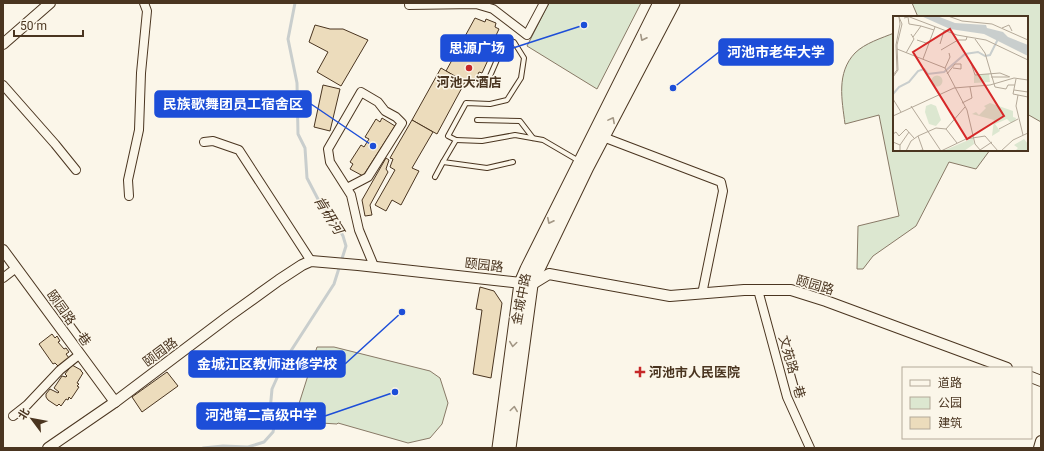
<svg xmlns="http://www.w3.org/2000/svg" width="1044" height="451" viewBox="0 0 1044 451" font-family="Roboto,'Noto Sans SC',sans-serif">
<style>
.green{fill:#dce7d0;stroke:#887966}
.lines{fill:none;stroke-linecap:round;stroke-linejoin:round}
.stream{stroke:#c9cecd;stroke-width:3}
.building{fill:#ecdcbc;stroke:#4a3520}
.service-casing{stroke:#4a3520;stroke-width:6}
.minor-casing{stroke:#4a3520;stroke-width:10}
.tertiary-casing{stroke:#4a3520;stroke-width:12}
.primary-casing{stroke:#4a3520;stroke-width:15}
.service{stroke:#fbf6e9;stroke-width:4}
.minor{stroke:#fbf6e9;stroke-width:8}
.tertiary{stroke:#fbf6e9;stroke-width:10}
.primary{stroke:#fbf6e9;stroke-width:13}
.oneway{stroke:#a29684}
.poi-dot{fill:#c62828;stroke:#fbf6e9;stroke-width:1.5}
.labels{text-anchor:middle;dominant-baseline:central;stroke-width:3;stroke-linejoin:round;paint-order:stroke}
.poi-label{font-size:13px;font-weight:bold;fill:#4a3520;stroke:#fbf6e9}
.street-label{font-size:13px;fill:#4a3520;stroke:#fbf6e9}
.water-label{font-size:14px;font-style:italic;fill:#4a3520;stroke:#fbf6e9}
.inset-river{fill:none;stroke:#c9cecd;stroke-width:2}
.inset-road{fill:none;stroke:#b4a999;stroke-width:1}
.view{fill:#d62828;fill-opacity:0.15;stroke:#d62828;stroke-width:2}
.inset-edge{fill:none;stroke:#4a3520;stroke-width:2}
.leader{fill:none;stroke:#1d4ed8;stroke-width:1.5}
.callout-dot{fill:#1d4ed8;stroke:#fbf6e9;stroke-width:1.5}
.callout{fill:#1d4ed8;stroke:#1d4ed8;stroke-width:1.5}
.callout-label{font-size:14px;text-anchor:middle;font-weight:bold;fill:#fff}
</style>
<rect width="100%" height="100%" fill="#fbf6e9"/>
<g class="green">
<polygon points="549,3 641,3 597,89 527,46"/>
<polygon points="912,3 1041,3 1041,122 1027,114 1027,17 918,17"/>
<path d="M894 33V150H990L976 169 949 162 916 226 873 256 863 269H857L858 226 899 216 879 115 845 124C842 100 836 73 855 53 865 43 882 38 894 33Z"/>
<polygon points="317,347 334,347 430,371 440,378 448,403 442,424 430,438 408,443 338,423 337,424 305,422 297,410"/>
</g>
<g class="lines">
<polyline class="stream" points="203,448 223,446 248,447 264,442 273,432 275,422 270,411 272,389 285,360 334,284 346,246 343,236 337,225 320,203 307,178 305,148 298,134 297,83 288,39 295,3"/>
</g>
<g class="building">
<polygon points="475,18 485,22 486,19 496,23 495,27 499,29 492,44 495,45 482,73 479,72 473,84 465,80 463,81 446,71"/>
<polygon points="315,25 330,29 343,29 368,40 341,86 317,72 328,52 309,42"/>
<polygon points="441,68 465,82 437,134 412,120"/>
<polygon points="323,85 340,89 330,131 314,127"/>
<polygon points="382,118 395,126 363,176 350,169 353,164 350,162 361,145 364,147 369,139 365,137 376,119 380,122"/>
<polygon points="412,120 433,132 412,168 419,171 401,205 392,200 386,211 375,205 395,170 390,167 393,159 390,158"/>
<polygon points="386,158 389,160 386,169 388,172 370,205 372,215 365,216 362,200"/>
<polygon points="480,287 494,291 502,303 491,378 473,374 482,310 476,309"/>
<polygon points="52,334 55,338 57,336 60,341 58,342 64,349 66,348 69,352 66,354 69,358 58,366 55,363 53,364 39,344"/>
<polygon points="72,365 81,370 81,371 83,373 77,383 79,384 77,386 79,387 71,399 69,397 68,400 66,399 61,406 59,404 57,406 48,400 46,397 46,394 50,389 58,393 59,392 54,388 62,376 66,377 67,376 65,374"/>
<polygon points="167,372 178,386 142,412 132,397"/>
</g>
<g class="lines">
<defs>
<g id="service">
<polyline points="477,120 520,121 533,138"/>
<polyline points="456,140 482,141 515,135 543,140 579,161"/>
<polyline points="443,162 487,168 513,162"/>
<polyline points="435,177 443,162 456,140 448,136 466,103 490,104 507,100 521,78 524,58 514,42 506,39 487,83"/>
</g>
<g id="minor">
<polyline points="409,5 476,4 493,9 527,35 544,3"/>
<polyline points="3,85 55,144 76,170"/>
<polyline points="603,137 721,182 723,191 702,294"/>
<polyline points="204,142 213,141 239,150 311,261"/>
<polyline points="347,188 368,177 402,123 396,117 385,111 378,102 361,92 328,149 330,162 351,195 359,230 374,266"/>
<polyline points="129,196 128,180 139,130 141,73 147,11 144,3"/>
<polyline points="3,278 16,268"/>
<polyline points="758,290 787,397 810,448"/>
<polyline points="13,416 27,405 60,370 80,354"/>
</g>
<g id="tertiary">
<polyline points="3,44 50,3"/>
<polyline points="3,250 115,402"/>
<polyline points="1031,377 1041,381"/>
<polyline points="48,448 115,402 229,316 279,280 302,265 311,261 358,265 521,283 531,285 549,274 670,296 744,290 791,290 826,301 1007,368"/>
<polyline points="1039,448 1041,441"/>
</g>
<g id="primary">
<polyline points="499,448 521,283 527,269 660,3"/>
<polyline points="509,448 531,285 536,273 587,167 673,3"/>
</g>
</defs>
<use href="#service" class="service-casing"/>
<use href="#minor" class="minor-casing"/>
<use href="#tertiary" class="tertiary-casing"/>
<use href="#primary" class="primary-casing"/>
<use href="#service" class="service"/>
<use href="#minor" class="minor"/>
<use href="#tertiary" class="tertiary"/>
<use href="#primary" class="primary"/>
</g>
<defs><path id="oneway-chevron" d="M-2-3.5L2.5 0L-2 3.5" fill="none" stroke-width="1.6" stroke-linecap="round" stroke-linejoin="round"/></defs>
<g class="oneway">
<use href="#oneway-chevron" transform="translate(643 38) rotate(117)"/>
<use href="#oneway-chevron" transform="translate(612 120) rotate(-62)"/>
<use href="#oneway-chevron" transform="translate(550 221) rotate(116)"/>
<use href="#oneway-chevron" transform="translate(513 344) rotate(98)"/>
<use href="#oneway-chevron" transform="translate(514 409) rotate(-82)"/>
</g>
<g class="poi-dot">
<circle cx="469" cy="68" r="4"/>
<path d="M638 366h4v4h4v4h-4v4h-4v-4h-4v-4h4z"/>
</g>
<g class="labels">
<g class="poi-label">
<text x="469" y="82">河池大酒店</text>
<text x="649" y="372" text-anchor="start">河池市人民医院</text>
</g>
<g class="street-label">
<text transform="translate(484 265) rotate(6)">颐园路</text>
<text transform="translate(815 285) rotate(16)">颐园路</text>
<text transform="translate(521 299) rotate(-79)">金城中路</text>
<text transform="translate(69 318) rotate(54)">颐园路一巷</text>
<text transform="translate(160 352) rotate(-37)">颐园路</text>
<text transform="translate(792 367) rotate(74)">文苑路一巷</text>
</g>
<g class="water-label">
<text transform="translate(329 215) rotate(58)">肯研河</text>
</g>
</g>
<g transform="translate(893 16)">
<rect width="135" height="135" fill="#fbf6e9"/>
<path d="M96 58 97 66 81 67V59ZM38.5 65a5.5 5.5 0 1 1 11 0a5.5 5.5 0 1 1-11 0ZM97 87 120 95V101L123 102 122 105 118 107 114 103 102 108 107 115 99 120 101 104 79 98 83 96 86 99 93 92 91 90ZM38 88 43 90 48 104 43 110 36 108 32 96 33 90ZM80 122 81 128 71 135H50ZM131 123 135 128V135H122L125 132 121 129Z" fill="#dce7d0"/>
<path d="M28 0H44L62 7 93 9 94 12 110 16 115 21 135 29V40L91 18 57 13Z" fill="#c9cecd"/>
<path class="inset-river" d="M0 78 6 71 16 66 25 55 31 53 35 58 51 56 72 38 85 36 92 40 97 39 105 23"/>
<path class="inset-road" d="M14 0 64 19 93 24 135 44M55 0 69 5 99 8 135 24M11 2 15 1 16 8 28 10 20 21M28 10 41 14M109 12 116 9 119 15M82 23 92 37 102 71 113 73 115 69H122M24 24 36 28M47 28 51 15M4 33 52 52 74 94 82 128 88 135M48 34 65 24H73L74 21M13 37 21 23 18 18M30 43 42 11M78 47 82 59 107 57 117 61M52 52 57 41 56 37M54 58 62 48H68V53L60 52M0 59 4 54 3 29 7 8 6 1 9 8 4 29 5 54 0 61M98 61H116M123 63 120 78 135 81M121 74 135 76M125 79 123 90 130 119M0 83 8 96M69 87 79 82 77 71M18 90 48 135M0 100 61 72 97 69 121 62 135 64M53 113 64 127M106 113 125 103M0 118 3 116 6 120 13 113 21 122M0 126 7 129V134M7 129 16 116M87 134 99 126M13 135 18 125 25 120 43 112 53 113 72 91M23 135 30 134 25 120M48 135 73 123 92 120 105 135M108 135 120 124 135 117"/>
<path class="view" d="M57 13 111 100 74 123 20 36Z"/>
<rect width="135" height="135" class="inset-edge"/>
</g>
<path class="leader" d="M584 25L513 48M673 88L719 52M373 146L311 104M402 312L345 364M395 392L325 416"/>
<g class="callout-dot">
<circle cx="584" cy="25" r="4"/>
<circle cx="673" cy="88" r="4"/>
<circle cx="373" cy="146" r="4"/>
<circle cx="402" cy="312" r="4"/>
<circle cx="395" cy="392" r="4"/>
</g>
<g class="callout">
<rect x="441" y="35" width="72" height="26" rx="4"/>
<rect x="719" y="39" width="114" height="26" rx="4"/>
<rect x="155" y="91" width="156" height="26" rx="4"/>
<rect x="189" y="351" width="156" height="26" rx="4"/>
<rect x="197" y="403" width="128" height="26" rx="4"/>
</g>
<g class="callout-label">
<text x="477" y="53">思源广场</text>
<text x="776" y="57">河池市老年大学</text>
<text x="233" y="109">民族歌舞团员工宿舍区</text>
<text x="267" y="369">金城江区教师进修学校</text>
<text x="261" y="420">河池第二高级中学</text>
</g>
<rect width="1044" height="451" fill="none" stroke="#4a3520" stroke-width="8"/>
<rect x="902" y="367" width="130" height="72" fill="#fbf6e9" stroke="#b4a999"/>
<rect x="910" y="380" width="20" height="6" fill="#fbf6e9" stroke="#b4a999"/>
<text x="938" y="387" font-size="12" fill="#4a3520">道路</text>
<rect x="910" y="397" width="20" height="12" fill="#dce7d0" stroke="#b4a999"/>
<text x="938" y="407" font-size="12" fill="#4a3520">公园</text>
<rect x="910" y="417" width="20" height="12" fill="#ecdcbc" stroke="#b4a999"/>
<text x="938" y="427" font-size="12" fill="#4a3520">建筑</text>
<g transform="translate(32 419) rotate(302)" stroke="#fbf6e9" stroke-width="3" paint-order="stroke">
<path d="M0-3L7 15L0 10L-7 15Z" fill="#4a3520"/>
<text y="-6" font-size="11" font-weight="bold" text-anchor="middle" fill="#4a3520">北</text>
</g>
<path d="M14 30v6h69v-6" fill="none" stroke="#4a3520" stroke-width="2"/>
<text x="20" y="30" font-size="12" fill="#4a3520" stroke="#fbf6e9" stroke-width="3" paint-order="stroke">50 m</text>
</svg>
